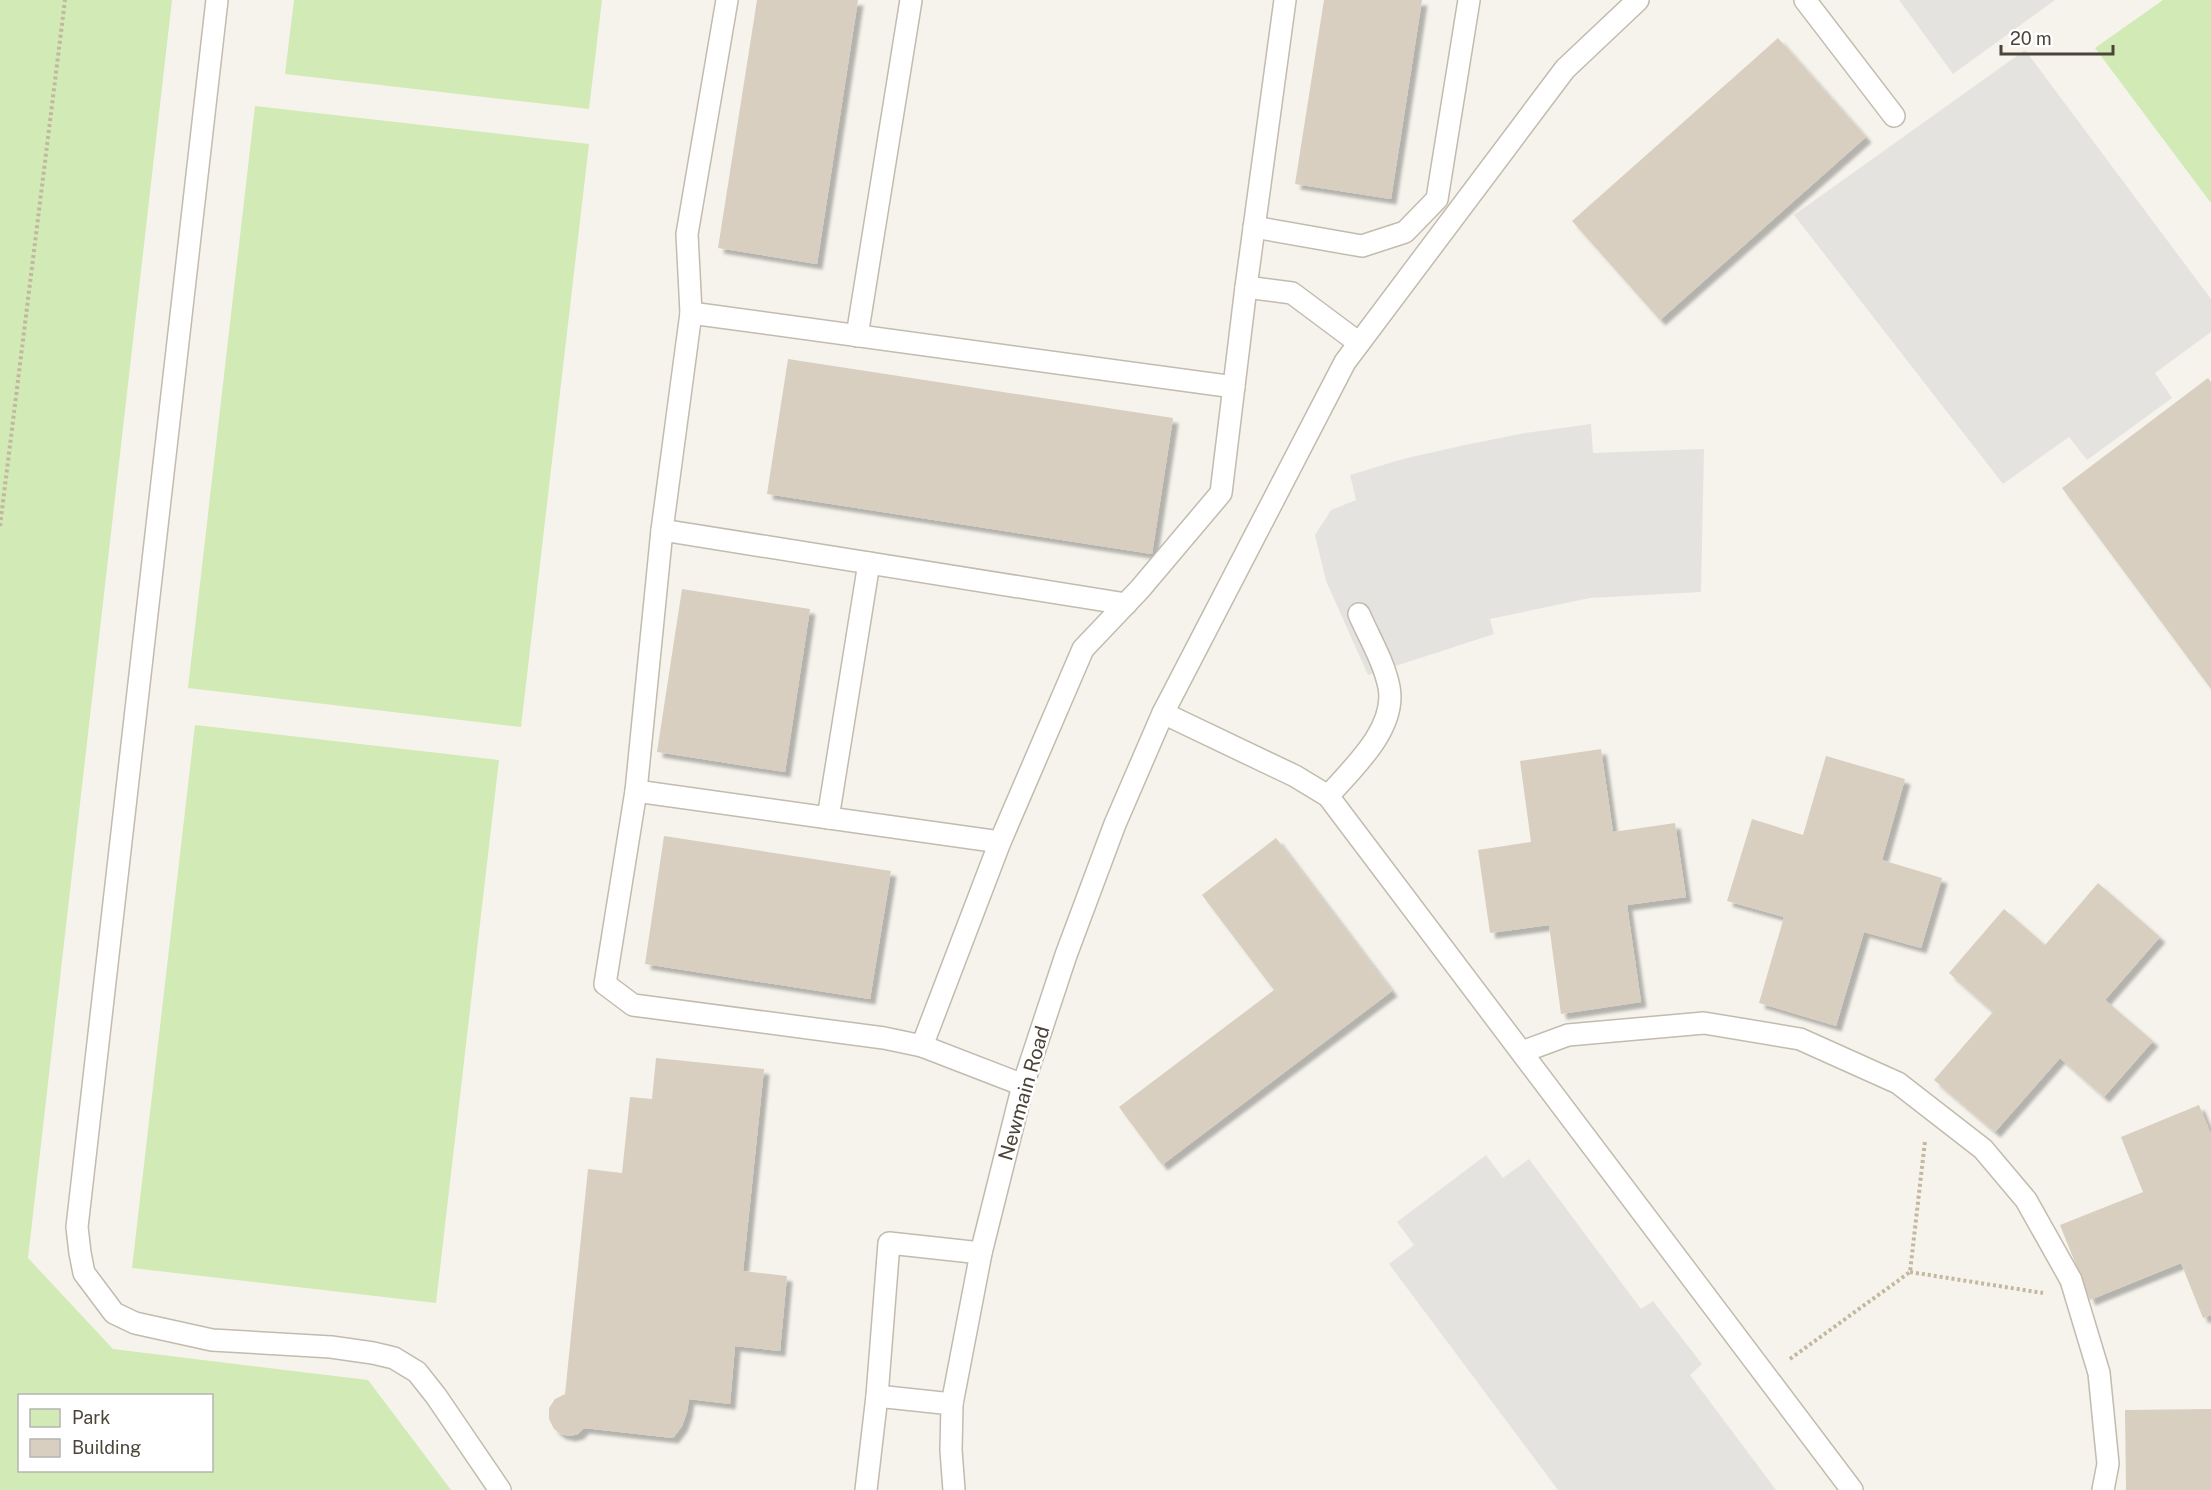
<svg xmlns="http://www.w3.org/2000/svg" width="2211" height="1490" viewBox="0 0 2211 1490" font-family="'Public Sans',sans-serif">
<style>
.green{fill:#d2eab5;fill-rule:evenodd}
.parking{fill:#e5e3e0}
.building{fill:#d8cfc1;filter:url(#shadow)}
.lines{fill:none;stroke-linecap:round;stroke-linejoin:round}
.lane-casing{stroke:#c2bbae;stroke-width:24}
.path{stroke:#c4b79f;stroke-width:4;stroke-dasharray:3 3;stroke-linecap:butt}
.lane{stroke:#fff;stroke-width:21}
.labels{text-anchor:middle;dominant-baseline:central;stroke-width:5;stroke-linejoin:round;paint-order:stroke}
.street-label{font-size:20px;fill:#4b4439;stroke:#fff}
</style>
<defs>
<filter id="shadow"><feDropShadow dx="5.5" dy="5.5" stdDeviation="1.5" flood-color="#0004"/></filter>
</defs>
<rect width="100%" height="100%" fill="#f6f3ec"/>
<g class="green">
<path d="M0 0H172L28 1258 113 1349 368 1380 451 1490H0ZM20 1396H212V1470H20Z"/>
<polygon points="294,0 602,0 589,109 285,74"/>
<polygon points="2163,0 2211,0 2211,203 2095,48"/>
<polygon points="255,106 589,144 521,727 188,688"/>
<polygon points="195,725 499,760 436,1303 132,1268"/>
</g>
<g class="parking">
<polygon points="1899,0 2055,0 1953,74"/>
<polygon points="2025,50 2211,299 2211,332 2155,373 2172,398 2087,460 2069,437 2003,484 1794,215"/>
<polygon points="1591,424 1593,453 1704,449 1701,592 1590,598 1490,619 1494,634 1368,675 1326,581 1315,535 1331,510 1356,500 1350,475 1403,459 1465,445 1525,433"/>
<polygon points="1486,1155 1503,1178 1529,1159 1641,1309 1653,1301 1702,1364 1690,1375 1776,1490 1558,1490 1389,1264 1414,1245 1397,1222"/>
</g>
<g class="building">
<polygon points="757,0 858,0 817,264 718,248"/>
<polygon points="1324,0 1422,0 1391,199 1295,184"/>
<polygon points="1778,38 1866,137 1660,320 1572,221"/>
<polygon points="788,359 1173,418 1152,554 767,494"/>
<polygon points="2208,378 2211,382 2211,689 2062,488"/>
<polygon points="682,589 810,609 785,772 657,752"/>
<polygon points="1601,749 1613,832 1675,823 1686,897 1627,905 1641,1002 1561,1014 1549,925 1490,933 1478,850 1531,842 1520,761"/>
<polygon points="1826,756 1905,779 1882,860 1942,878 1921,948 1864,932 1836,1026 1759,1003 1784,917 1727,901 1752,819 1803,835"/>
<polygon points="664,836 891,871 870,999 645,964"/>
<polygon points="1276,838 1392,991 1162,1165 1119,1107 1274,990 1202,895"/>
<polygon points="2098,883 2160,937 2105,1000 2153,1041 2104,1097 2060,1058 1995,1132 1934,1080 1993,1012 1949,973 2004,909 2045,945"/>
<polygon points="656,1058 764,1069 743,1271 787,1276 780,1351 735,1346 730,1404 689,1399 687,1412 682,1426 673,1438 584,1428 578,1434 570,1436 561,1434 554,1429 549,1419 549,1408 555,1399 565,1394 588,1169 622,1173 630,1097 652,1099"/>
<polygon points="2199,1105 2211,1134 2211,1315 2203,1318 2181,1263 2090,1300 2060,1225 2143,1192 2121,1137"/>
<polygon points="2211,1409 2211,1490 2126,1490 2125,1410"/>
</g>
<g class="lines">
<defs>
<g id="lane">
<polyline points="217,0 77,1227 80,1253 84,1273 114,1313 135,1323 212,1340 331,1347 373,1353 394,1358 417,1372 436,1396 500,1490"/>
<polyline points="1805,0 1894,116"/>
<polyline points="1254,227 1362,246 1405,232 1437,199 1469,0"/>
<polyline points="1246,287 1292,293 1359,343"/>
<polyline points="691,313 1234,387"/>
<polyline points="857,336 911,0"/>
<polyline points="662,530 691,313 687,234 727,0"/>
<polyline points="1163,713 1295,776 1328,796 1852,1490"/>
<polyline points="636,791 662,530 1126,604"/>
<path d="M1328 796C1353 768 1397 728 1389 687 1384 662 1369 637 1359 614"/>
<polyline points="828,818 869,563"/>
<polyline points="1000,842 636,791 605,984 633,1005 884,1038 922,1046 1000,842 1083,649 1140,589 1221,493 1246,287 1285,0"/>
<polyline points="922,1046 1023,1085"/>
<polyline points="1522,1052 1568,1035 1704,1023 1800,1039 1898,1083 1983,1149 2026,1200 2071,1280 2099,1373 2108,1464 2103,1490"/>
<polyline points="877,1396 889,1243 981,1253"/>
<polyline points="866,1490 877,1396 952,1404"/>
<polyline points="954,1490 951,1450 952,1404 981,1253 1023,1085 1066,955 1115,824 1163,713 1345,362 1565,69 1638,0"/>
</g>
</defs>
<use href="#lane" class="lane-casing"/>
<g class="path">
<polyline points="0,526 65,0"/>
<polyline points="1910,1272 2043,1293"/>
<polyline points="1790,1359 1910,1272 1925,1141"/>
</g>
<use href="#lane" class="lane"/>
</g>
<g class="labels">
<g class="street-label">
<text transform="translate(1024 1093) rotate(-74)">Newmain Road</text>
</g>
</g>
<rect x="18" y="1394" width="195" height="78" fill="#ffffff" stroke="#b7b4b0" stroke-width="1.5"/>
<rect x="30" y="1409" width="30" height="18" fill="#d2eab5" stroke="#b7b4b0" stroke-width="1.5"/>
<text x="72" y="1424" font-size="18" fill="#4b4439">Park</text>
<rect x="30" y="1439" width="30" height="18" fill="#d8cfc1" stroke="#b7b4b0" stroke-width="1.5"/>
<text x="72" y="1454" font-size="18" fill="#4b4439">Building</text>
<path d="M2001 45v9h112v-9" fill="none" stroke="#4b4439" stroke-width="3"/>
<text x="2010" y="45" font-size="18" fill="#4b4439" stroke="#ffffff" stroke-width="4.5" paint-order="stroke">20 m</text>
</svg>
